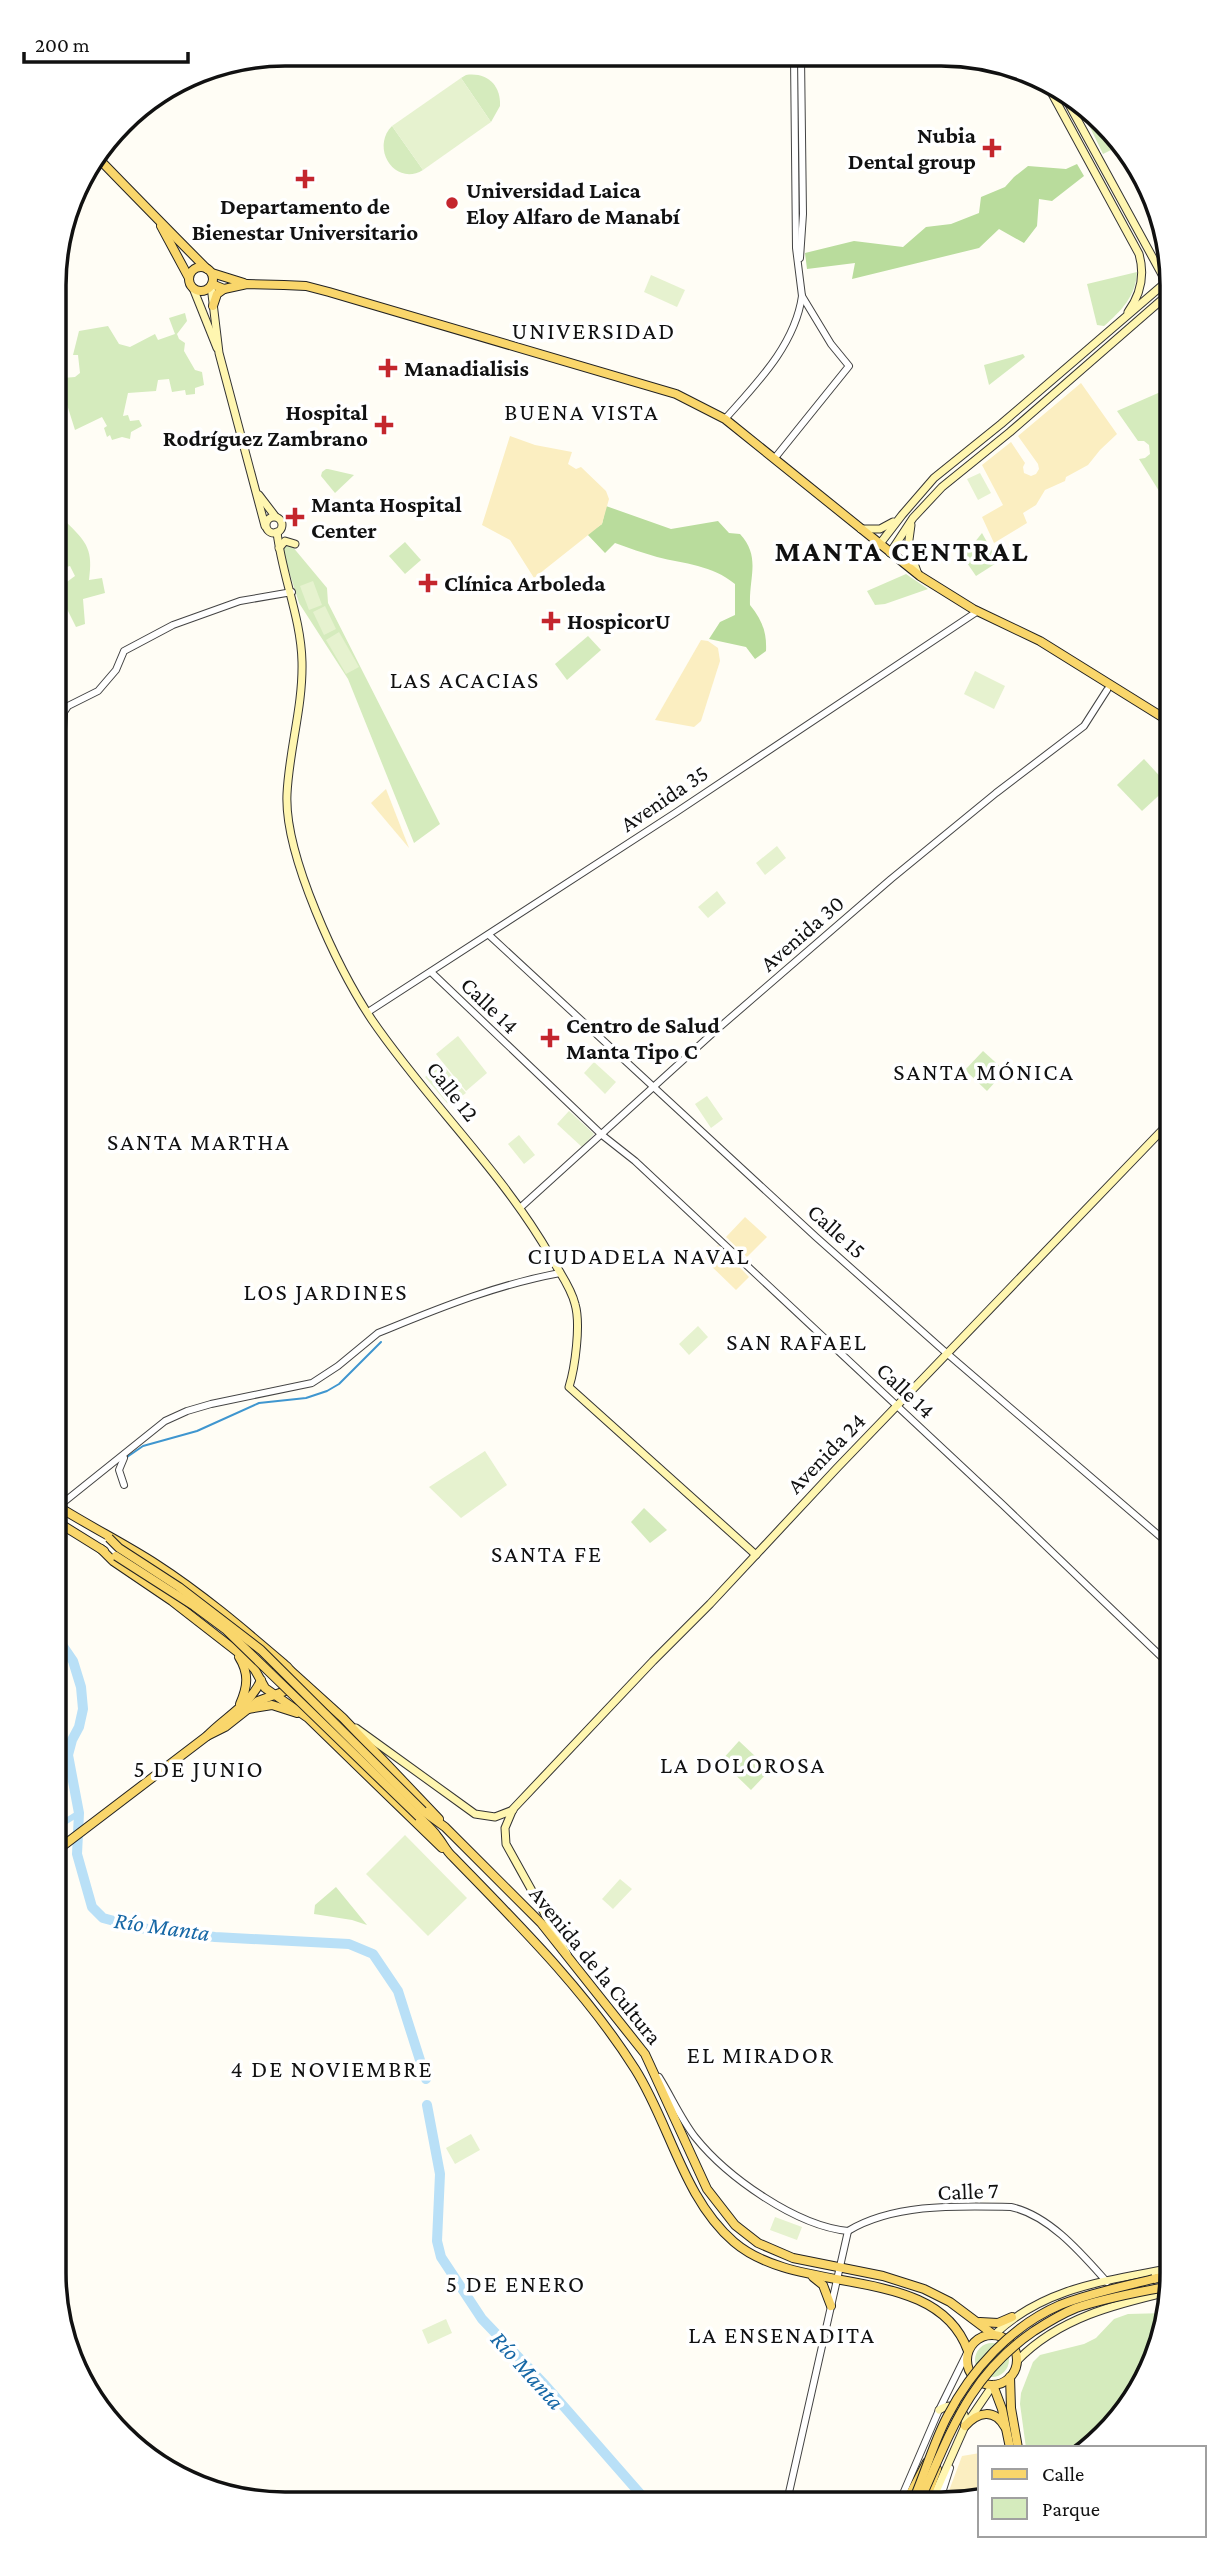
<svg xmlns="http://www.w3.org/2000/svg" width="1227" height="2558" viewBox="0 0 1227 2558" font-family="'Crimson Pro',serif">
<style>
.green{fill:#d5ebbd}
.forest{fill:#b9dc9c}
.sand{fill:#fbeec1}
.pitch{fill:#e6f2cf}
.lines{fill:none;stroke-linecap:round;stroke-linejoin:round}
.stream{stroke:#3f96cf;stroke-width:2}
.canal{stroke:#b9e0f7;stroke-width:6}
.river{stroke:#b9e0f7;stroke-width:10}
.tertiary-casing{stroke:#444;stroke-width:8}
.secondary-casing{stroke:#333;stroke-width:9}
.primary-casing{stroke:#222;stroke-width:10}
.tertiary{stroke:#fff;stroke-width:6}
.secondary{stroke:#fff6b0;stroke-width:7}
.primary{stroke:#f9d66b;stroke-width:8}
.primary-bridge-casing{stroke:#222;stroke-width:10;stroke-linecap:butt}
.primary-bridge{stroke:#f9d66b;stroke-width:8}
.poi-dot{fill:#c4262e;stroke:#fff;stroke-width:2.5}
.labels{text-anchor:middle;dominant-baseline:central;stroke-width:7;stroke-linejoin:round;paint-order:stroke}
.poi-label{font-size:23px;font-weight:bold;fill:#111;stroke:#fff;text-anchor:start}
.street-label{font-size:23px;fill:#111;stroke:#fff}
.neighbourhood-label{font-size:24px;letter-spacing:2px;fill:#111;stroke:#fff}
.water-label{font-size:24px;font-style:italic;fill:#1768a6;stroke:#fff}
.district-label{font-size:30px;font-weight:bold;letter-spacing:2px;fill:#111;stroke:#fff}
.rim{fill:none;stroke:#111;stroke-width:3.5}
</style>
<rect width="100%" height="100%" fill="#fffdf5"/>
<g class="green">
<path d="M466 75C487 72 501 85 500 106L491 122 461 78Z"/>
<polygon points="1098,116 1121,145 1103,154 1087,121"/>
<path d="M392 126 423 170C395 187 370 148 392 126Z"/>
<path d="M1137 272C1136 296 1121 311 1104 326L1097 325 1087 284Z"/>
<polygon points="185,313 187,321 177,334 179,339 185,343 184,351 195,370 202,372 204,385 195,388 195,394 186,395 185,390 172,392 169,379 158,380 156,391 128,393 123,416 128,415 130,421 139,420 142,426 131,432 130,439 122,437 112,440 110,435 107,437 104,428 107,426 102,417 75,430 64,395 63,378 75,377 80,373 78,355 73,355 79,331 108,326 119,344 130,347 155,334 158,340 175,334 169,318"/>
<polygon points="1023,354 1025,357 989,385 984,365"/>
<polygon points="1165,390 1166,488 1159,491 1139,459 1145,458 1150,454 1149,445 1144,441 1138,441 1117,411"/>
<polygon points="326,469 328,469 354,475 335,493 321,476 322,472"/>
<path d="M67 523C88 543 93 551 89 580L102 578 105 593 83 599 85 624 76 627 65 605 64 584 75 576 70 566 63 568 60 544 56 540V526Z"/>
<polygon points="982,533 998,562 976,576 963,557"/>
<polygon points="405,542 421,560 405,574 389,556"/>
<polygon points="286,545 292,546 327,588 328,603 440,824 414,843 348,679 299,603 282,549"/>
<polygon points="906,574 928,589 885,604 875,605 867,591"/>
<polygon points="588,636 601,650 567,680 555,664"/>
<polygon points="1144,759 1167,784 1167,788 1142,811 1117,785"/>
<polygon points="983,1051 1005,1071 987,1091 965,1070"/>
<polygon points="644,1508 667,1530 650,1543 631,1522"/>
<polygon points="739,1741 770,1770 751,1790 721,1761"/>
<polygon points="336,1887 367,1925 352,1920 314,1914 315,1905"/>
<polygon points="1166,2313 1155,2361 1116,2425 1089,2448 1026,2448 1020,2404 1021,2393 1033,2362 1040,2355 1084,2344 1096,2338 1114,2319 1128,2314"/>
<circle cx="992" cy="2360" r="17"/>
</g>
<g class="forest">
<polygon points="1077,164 1084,176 1052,201 1039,199 1037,226 1024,243 999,229 979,248 852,279 855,263 807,269 805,253 854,241 903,247 926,227 951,224 979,213 981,197 1005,187 1014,177 1028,166 1066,169"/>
<path d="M606 506 671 529 718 521 729 533 740 534C761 557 749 576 750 605 762 620 767 632 766 651L755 659 746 647 709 639 720 622 735 615V584C712 565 685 564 657 557 643 553 629 548 615 543L605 553 587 534 602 524Z"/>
</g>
<g class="sand">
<polygon points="1081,383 1117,434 1100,450 1088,465 1066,477 1065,481 1045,490 1036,505 1023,513 1027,523 994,543 982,517 1003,505 982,465 1011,442 1025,463 1023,467 1024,473 1031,476 1036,474 1039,469 1038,464 1018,436"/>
<polygon points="510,436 535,445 572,452 568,464 576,469 581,467 606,491 609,499 602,524 534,578 510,540 482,525"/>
<polygon points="701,640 708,641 718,648 720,661 701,721 694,727 655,720"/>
<polygon points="386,789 409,848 371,803"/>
<polygon points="745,1217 767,1237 747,1257 726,1237"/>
<polygon points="718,1245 749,1277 736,1290 704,1259"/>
<polygon points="980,2453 980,2495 947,2496 962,2456"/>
</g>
<g class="pitch">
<polygon points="461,78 491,122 423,170 392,126"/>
<polygon points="651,275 685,290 677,307 644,292"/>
<polygon points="980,473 991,493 978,500 967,479"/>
<polygon points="313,581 322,605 309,610 300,586"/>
<polygon points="325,606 336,629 324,635 313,612"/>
<polygon points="339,632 359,667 346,674 326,640"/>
<polygon points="975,671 1005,686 994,709 964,694"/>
<polygon points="777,846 786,858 765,875 756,863"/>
<polygon points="717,891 726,903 708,918 698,907"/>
<polygon points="458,1036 487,1073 466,1091 436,1054"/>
<polygon points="594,1062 616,1082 605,1094 584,1073"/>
<polygon points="443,1065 466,1093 451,1104 447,1103 425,1077"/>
<polygon points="707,1096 723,1119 711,1128 695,1104"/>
<polygon points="569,1111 594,1134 582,1147 557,1124"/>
<polygon points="519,1135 535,1155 524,1164 508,1144"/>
<polygon points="698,1326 708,1337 689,1355 679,1344"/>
<polygon points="485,1451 507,1485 461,1518 429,1487"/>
<polygon points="405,1835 467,1898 428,1936 366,1874"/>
<polygon points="620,1879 632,1889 613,1909 602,1899"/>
<polygon points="471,2134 480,2150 455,2164 446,2148"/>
<polygon points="775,2217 802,2227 797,2240 770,2230"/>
<polygon points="446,2319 452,2333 428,2344 422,2330"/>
</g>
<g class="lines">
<polyline class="stream" points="127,1457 143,1446 197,1431 259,1403 306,1398 327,1391 339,1384 381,1342"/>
<polyline class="canal" points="60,1825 79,1813"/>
<g class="river">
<polyline points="60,1642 73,1661 81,1687 83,1709 79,1727 72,1740 68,1755 79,1813 77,1854 92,1907 103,1918 140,1928 215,1937 349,1944 373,1954 398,1991 426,2079"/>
<polyline points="427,2105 440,2174 437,2241 441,2257 482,2319 545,2385 643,2497"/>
</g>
<defs>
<g id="tertiary">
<polyline points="800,258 803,214 801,57"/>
<path d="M725 419C757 383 795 345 802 296"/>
<polyline points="774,459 849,366 831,344 802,296 796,248 794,57"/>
<polyline points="57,782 61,766 64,712 68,706 98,691 116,670 124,651 173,625 240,601 292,592"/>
<polyline points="489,935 816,1237 943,1350 1170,1545"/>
<polyline points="431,972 602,1135 635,1161 1003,1505 1170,1665"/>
<polyline points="368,1012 675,813 978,611"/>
<polyline points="521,1207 714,1032 891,879 996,793 1084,726 1107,690"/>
<polyline points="124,1485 119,1470 124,1458"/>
<path d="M59 1506 165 1421 187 1411 211 1404 312 1383 338 1366 378 1333 388 1329C444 1306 500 1284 560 1273"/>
<path d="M659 2077C671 2096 681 2119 695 2137 727 2177 796 2226 848 2231"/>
<path d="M848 2231C895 2203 958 2206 1011 2207 1049 2215 1082 2254 1107 2282"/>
<polyline points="902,2496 939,2410 968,2351"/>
<polyline points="941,2496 950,2468"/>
<polyline points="788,2497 848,2231"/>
</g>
<g id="secondary">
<path d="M1050 90 1139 254C1145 275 1141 294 1128 312"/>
<polyline points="1065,97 1165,280"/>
<polyline points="211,286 219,353 265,526"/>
<polyline points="193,288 217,348"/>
<polyline points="259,495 275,516"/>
<circle cx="274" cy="525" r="8"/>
<polyline points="911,525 908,547 918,574"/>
<polyline points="861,529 880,529 893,522"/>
<path d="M277 532C282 576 301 617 302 662 303 707 289 750 287 794 284 855 338 969 372 1020 428 1102 502 1171 551 1257 559 1272 571 1287 575 1304 581 1324 575 1368 569 1387L756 1555"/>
<polyline points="879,545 902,515 934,478 1001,424 1165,283"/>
<polyline points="279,548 285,541 295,544"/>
<polyline points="890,553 913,518 942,487 1010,432 1165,297"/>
<polyline points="356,1728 475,1814 495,1817 513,1810"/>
<polyline points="567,1954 506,1844 505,1828 513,1809 653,1661 710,1604 837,1468 1168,1124"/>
<path d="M994 2335C1044 2287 1106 2281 1172 2268"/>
<path d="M1017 2361C1058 2318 1116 2304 1172 2291"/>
<path d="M939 2410C953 2401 967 2409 965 2425"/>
<polyline points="934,2496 965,2426 993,2385"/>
</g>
<g id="primary">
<path d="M98 158C134 195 170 232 207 269"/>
<polyline points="161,226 189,278"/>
<circle cx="201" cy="279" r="12"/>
<polyline points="212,273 244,283"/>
<polyline points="212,284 224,289 247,284 284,285 306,286 329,292 676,394 725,419 920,576 973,609 1040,641 1167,720"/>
<polyline points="213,306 217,294 224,289"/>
<path d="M59 1507C91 1527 125 1544 156 1564 201 1593 242 1628 283 1663"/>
<polyline points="59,1523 104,1551"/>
<polyline points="101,1549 113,1561 172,1601 244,1657 255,1670 265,1688 308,1718 442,1848"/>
<path d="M239 1657C249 1673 248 1686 240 1704"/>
<polyline points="291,1671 343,1718 439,1819"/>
<polyline points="248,1709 272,1705 297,1713"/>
<path d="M207 1736 225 1727 258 1701 288 1690C295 1681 294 1671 284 1664H270"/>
<polyline points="423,1811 445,1827 541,1923 645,2054 707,2189 735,2225 758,2243 793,2258 883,2276 924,2289 950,2302 994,2335"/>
<path d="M419 1817C425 1823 432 1829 437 1836 443 1843 446 1851 453 1857 518 1924 585 1990 635 2069 670 2124 683 2198 734 2242 799 2298 936 2262 968 2351"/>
<path d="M60 1848 207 1736C224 1718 251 1704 261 1680"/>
<polyline points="813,2277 823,2285 831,2306"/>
<polyline points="1153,2279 1172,2275"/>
<polyline points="980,2322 998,2323 1012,2317"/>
<circle cx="992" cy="2360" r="25"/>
<polyline points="1010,2377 1011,2408 1018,2448"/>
<polyline points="993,2385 1002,2409 1010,2448"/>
<path d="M965 2426C978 2412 994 2408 1005 2427"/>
<polyline points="909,2496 927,2462"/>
<polyline points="927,2496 937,2469"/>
</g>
</defs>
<use href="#tertiary" class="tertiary-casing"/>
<use href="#secondary" class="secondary-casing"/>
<use href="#primary" class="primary-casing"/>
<use href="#tertiary" class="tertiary"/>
<use href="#secondary" class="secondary"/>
<use href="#primary" class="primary"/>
<defs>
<g id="primary-bridge">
<polyline points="109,1538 119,1548 179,1587 261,1650 423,1811"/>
<polyline points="116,1556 194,1606 225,1629 419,1817"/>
<path d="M915 2496C926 2470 934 2442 947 2417 971 2370 1011 2326 1060 2305 1090 2293 1122 2287 1153 2279"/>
<path d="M922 2496C952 2429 970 2375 1034 2331 1048 2322 1061 2314 1076 2308 1105 2298 1135 2293 1165 2287"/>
</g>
</defs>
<use href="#primary-bridge" class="primary-bridge-casing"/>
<use href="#primary-bridge" class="primary-bridge"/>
</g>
<g class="poi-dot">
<path d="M988.5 137.5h7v7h7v7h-7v7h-7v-7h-7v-7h7z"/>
<path d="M301.5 168.5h7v7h7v7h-7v7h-7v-7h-7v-7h7z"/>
<circle cx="452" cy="203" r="7"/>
<path d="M384.5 357.5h7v7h7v7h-7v7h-7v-7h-7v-7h7z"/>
<path d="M380.5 414.5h7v7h7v7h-7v7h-7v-7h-7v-7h7z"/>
<path d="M291.5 506.5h7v7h7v7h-7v7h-7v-7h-7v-7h7z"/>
<path d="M424.5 572.5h7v7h7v7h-7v7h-7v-7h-7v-7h7z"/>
<path d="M547.5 610.5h7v7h7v7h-7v7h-7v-7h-7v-7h7z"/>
<path d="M546.5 1027.5h7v7h7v7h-7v7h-7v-7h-7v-7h7z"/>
</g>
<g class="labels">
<g class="poi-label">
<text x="976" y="135" text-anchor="end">Nubia<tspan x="976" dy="26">Dental group</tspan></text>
<text x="466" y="190">Universidad Laica<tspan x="466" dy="26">Eloy Alfaro de Manabí</tspan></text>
<text x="305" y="206" text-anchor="middle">Departamento de<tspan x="305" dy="26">Bienestar Universitario</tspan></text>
<text x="404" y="368">Manadialisis</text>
<text x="368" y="412" text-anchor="end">Hospital<tspan x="368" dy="26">Rodríguez Zambrano</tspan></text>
<text x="311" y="504">Manta Hospital<tspan x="311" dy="26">Center</tspan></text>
<text x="444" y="583">Clínica Arboleda</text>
<text x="567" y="621">HospicorU</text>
<text x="566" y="1025">Centro de Salud<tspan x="566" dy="26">Manta Tipo C</tspan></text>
</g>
<g class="street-label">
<text transform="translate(664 798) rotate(-34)">Avenida 35</text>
<text transform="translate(802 933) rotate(-41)">Avenida 30</text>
<text transform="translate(490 1005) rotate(44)">Calle 14</text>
<text transform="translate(453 1091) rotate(52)">Calle 12</text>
<text transform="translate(837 1231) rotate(42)">Calle 15</text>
<text transform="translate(906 1390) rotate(43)">Calle 14</text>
<text transform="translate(826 1453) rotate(-46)">Avenida 24</text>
<text transform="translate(596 1965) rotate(51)">Avenida de la Cultura</text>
<text transform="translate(968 2191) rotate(-2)">Calle 7</text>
</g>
<g class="neighbourhood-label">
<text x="594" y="330">UNIVERSIDAD</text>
<text x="582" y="411">BUENA VISTA</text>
<text x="465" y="679">LAS ACACIAS</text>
<text x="984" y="1071">SANTA MÓNICA</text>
<text x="199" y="1141">SANTA MARTHA</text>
<text x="639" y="1255">CIUDADELA NAVAL</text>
<text x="326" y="1291">LOS JARDINES</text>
<text x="797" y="1341">SAN RAFAEL</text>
<text x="547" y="1553">SANTA FE</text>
<text x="743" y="1764">LA DOLOROSA</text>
<text x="199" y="1768">5 DE JUNIO</text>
<text x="761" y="2054">EL MIRADOR</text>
<text x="332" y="2068">4 DE NOVIEMBRE</text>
<text x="516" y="2283">5 DE ENERO</text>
<text x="782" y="2334">LA ENSENADITA</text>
</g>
<g class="water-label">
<text transform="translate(162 1926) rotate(8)">Río Manta</text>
<text transform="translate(528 2370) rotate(48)">Río Manta</text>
</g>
<g class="district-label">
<text x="902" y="550">MANTA CENTRAL</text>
</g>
</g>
<path d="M0 0H1227V2558H0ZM285 66H941A219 219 0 0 1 1160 285V2273A219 219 0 0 1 941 2492H285A219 219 0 0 1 66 2273V285A219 219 0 0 1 285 66Z" fill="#fff" fill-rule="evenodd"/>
<path class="rim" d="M285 66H941A219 219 0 0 1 1160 285V2273A219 219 0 0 1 941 2492H285A219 219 0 0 1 66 2273V285A219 219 0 0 1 285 66Z"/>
<rect x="978" y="2446" width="228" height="91" fill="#ffffff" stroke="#a0a0a0" stroke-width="2"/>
<rect x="992" y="2469" width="35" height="10" fill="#f9d66b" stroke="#a0a0a0" stroke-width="2"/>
<text x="1042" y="2481" font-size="21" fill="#111111">Calle</text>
<rect x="992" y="2498" width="35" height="21" fill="#d5ebbd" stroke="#a0a0a0" stroke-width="2"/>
<text x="1042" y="2516" font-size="21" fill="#111111">Parque</text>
<path d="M24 52v10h164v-10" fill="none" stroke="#111111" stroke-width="3.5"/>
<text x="35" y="52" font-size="21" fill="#111111" stroke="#ffffff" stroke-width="5" paint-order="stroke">200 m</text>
</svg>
